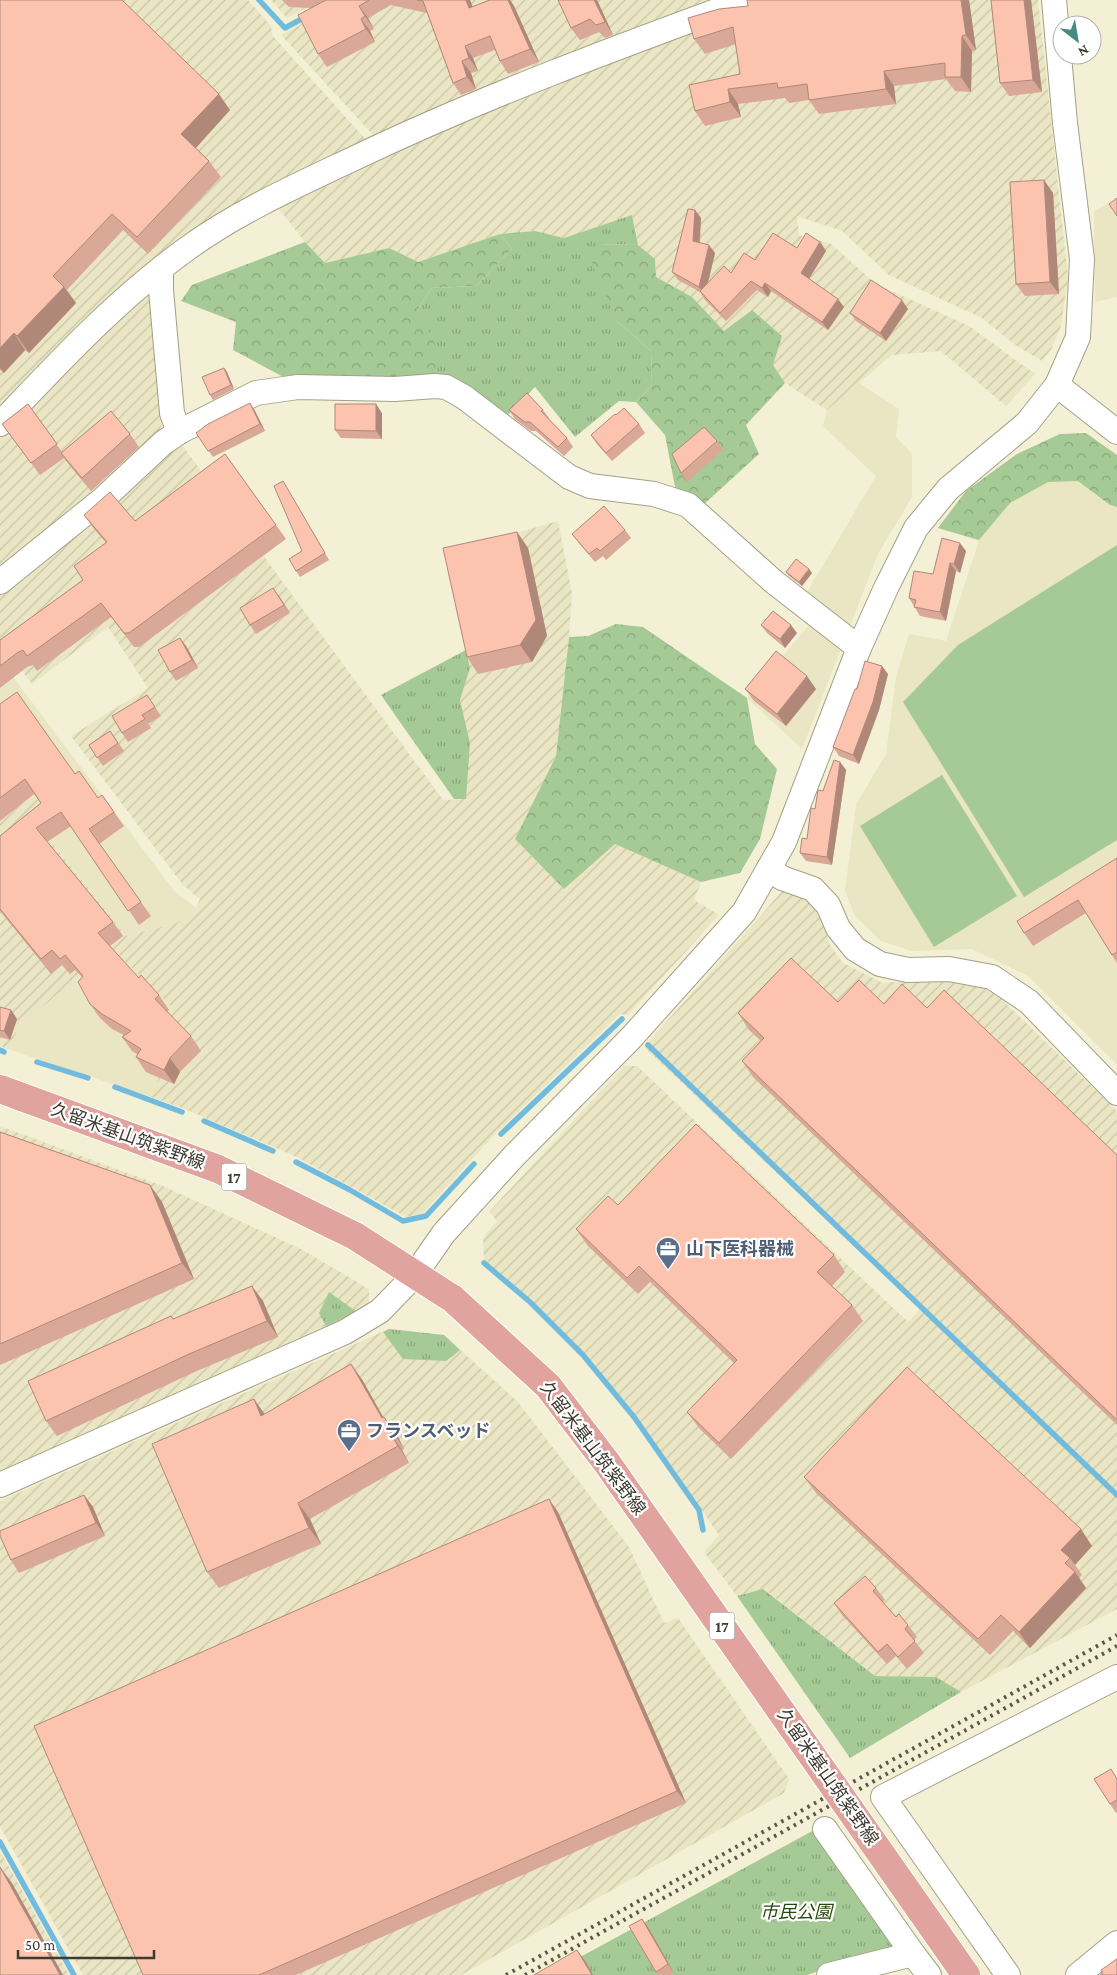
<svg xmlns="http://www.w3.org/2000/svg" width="1117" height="1975" viewBox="0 0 1117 1975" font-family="'Crimson Pro','Noto Sans JP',serif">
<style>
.built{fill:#eae5c2}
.industrial{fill:url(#industrial-furrows)}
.grass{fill:url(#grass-tufts)}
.forest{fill:url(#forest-crowns)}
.pitch{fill:#a6ca96}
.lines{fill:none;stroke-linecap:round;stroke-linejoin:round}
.stream{stroke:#71bcde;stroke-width:5.5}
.minor-casing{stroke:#a4a087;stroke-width:26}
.major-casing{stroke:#fff;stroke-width:30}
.minor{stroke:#fff;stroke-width:24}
.major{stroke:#e0a39d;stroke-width:28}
.rail{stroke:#59564a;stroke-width:4;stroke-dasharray:2.5 5;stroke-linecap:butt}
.major-bridge-casing{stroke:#fff;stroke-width:30;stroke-linecap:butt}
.major-bridge{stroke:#e0a39d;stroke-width:28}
.wall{fill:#d9a896}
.shaded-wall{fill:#b0887a}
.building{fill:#fcc3af;stroke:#b0887a}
.labels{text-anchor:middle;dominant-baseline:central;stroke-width:4.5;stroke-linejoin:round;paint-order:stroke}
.shield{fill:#fff;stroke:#77766f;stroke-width:1}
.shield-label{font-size:16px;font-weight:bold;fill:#3d3b31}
.street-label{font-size:18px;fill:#3d3b31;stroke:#fff}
.service-label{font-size:18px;font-weight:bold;fill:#4e5e75;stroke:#fff;text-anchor:start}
.park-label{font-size:18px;font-style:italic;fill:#24490f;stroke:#fff}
</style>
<defs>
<pattern id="industrial-furrows" width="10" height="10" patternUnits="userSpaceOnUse" patternTransform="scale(1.25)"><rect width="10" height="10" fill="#eae5c2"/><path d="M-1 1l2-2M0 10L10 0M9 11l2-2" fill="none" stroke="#cac5a7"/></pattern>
<pattern id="grass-tufts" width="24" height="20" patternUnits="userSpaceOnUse" patternTransform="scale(1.25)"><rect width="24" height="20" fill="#a6ca96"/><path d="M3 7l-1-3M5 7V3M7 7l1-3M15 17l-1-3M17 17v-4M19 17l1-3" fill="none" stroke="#88a57b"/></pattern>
<pattern id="forest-crowns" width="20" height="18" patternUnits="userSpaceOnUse" patternTransform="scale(1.25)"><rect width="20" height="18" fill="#a6ca96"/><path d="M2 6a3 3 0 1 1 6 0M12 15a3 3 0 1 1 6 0" fill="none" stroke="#88a57b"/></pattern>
</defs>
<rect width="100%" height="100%" fill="#f4f0d5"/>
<g class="built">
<polygon points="1117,199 1117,297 1095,302 1094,211"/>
<polygon points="859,383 899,409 896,437 912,454 912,497 878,554 802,749 747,698 814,619 803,599 876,476 823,426 827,410"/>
<polygon points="1086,433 1117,455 1117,1065 1028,976 972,949 912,951 881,941 855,916 845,891 856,805 886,754 896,677 909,634 946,641 979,541 938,528 966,491 1017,454 1060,434"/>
<polygon points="0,660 175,892 196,908 177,923 126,936 31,815 0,742"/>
<polygon points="113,948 175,1010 172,1057 148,1096 8,1049 21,1024"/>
</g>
<g class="industrial">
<polygon points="0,0 248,0 271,26 272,35 367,141 197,229 105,301 0,409"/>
<polygon points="271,0 321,0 287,18"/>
<polygon points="347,0 714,0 375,137 281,35"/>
<polygon points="772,0 1038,0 1068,278 1061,326 1052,348 1042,361 1015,345 982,318 889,275 842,231 797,216 799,235 831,244 876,284 969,326 1035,374 1006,406 941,351 892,355 827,410 785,383 773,365 751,310 724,332 692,297 656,277 655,259 638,245 632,215 564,238 535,231 500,234 418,262 389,248 325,263 305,242 279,209 478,114"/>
<polygon points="153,291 164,420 154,444 0,572 0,439 114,321"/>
<polygon points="179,441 443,800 465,799 470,743 460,700 470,668 447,553 558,521 572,593 569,637 556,756 515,839 564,889 615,844 701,882 694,900 719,915 628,1015 620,1014 496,1133 423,1213 406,1217 297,1157 180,1107 148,1096 172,1057 145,1037 175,1010 113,949 21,1024 8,1049 0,1046 0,742 42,796 31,816 126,936 177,923 196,908 200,899 183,885 71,736 148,688 108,627 32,684 0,642 0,593"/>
<polygon points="785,888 817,904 830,945 843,963 883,983 947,977 993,991 1117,1111 1117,1609 961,1692 935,1677 875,1676 764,1589 737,1596 704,1552 719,1535 636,1416 586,1355 532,1301 484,1260 483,1238 497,1221 489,1212 624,1066 637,1066 908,1322 920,1309 644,1047"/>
<polygon points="0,1126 163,1186 301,1249 369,1289 369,1306 0,1473"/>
<polygon points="389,1329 444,1335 518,1402 629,1547 664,1623 678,1618 789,1779 784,1793 461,1975 83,1975 0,1826 0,1501"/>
<polygon points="0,1851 69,1975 0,1975"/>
</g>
<g class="grass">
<polygon points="632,215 638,245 600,244 617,321 651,351 652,385 636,402 619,401 575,437 535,387 505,418 437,376 418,309 432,288 476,286 512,249 500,234 535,231 564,238"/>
<polygon points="466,650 470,668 460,700 470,743 466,799 454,799 381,695"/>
<polygon points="329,1292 357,1312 326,1326 319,1313"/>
<polygon points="389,1329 444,1335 460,1350 446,1361 403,1359 383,1332"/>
<polygon points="763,1589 875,1676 936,1677 961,1692 850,1758 737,1596"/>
<polygon points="816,1829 903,1949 836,1965 807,1975 547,1975"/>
</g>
<g class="forest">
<polygon points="500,234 512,249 476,286 432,288 418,309 439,352 437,376 287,379 233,350 236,322 181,301 192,285 305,242 325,263 389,248 418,262"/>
<polygon points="599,244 638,245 655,259 656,277 692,297 724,331 752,310 782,336 773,365 785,383 746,425 759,454 702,506 676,492 665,435 636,402 652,385 651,351 617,321 592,264"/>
<polygon points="1086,433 1117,455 1117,507 1110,505 1078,481 1048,482 1010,503 979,540 938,528 966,491 1017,454 1060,434"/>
<polygon points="616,624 643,627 747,698 755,744 777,769 760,839 740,873 701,882 615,844 564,889 515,839 556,756 569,637 588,636"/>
</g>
<g class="pitch">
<polygon points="1117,545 1117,840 1024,897 903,702 958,645"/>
<polygon points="942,775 1017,896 934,947 860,826"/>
</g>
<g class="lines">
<g class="stream">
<polyline points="259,0 285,28 307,16"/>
<polyline points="648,1045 1117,1495"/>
<polyline points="0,1050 4,1052"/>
<polyline points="37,1062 88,1078"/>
<polyline points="115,1087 182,1112"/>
<polyline points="204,1121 273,1151"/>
<polyline points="501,1134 622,1019"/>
<polyline points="296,1162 350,1190 403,1221 426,1216 474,1164"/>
<polyline points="484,1263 530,1302 583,1355 634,1417 699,1510 703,1530"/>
<polyline points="0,1842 74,1975"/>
</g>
<defs>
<g id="minor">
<polyline points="161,269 161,290 172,413 179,432"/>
<polyline points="1057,385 1117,432"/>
<path d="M0 424C59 362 117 299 188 248 239 211 300 184 357 157 483 97 615 48 746 0"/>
<polyline points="0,582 103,499 163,443 179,432 256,393 298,387 395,389 435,386 446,387 464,397 569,477 590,486 654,494 688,505 774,582 859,648"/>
<polyline points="769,868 782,878 813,889 828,905 838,928 855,949 880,964 908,970 949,969 992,977 1029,1002 1117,1093"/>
<polyline points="0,1485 345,1332 380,1311 414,1276 444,1233 514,1156 630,1039 744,912 784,842 859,648 886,588 916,528 948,489 1027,423 1057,385 1078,337 1082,259 1065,123 1054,0"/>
<polyline points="825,1829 913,1954"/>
<polyline points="829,1975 913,1954 929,1975"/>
<polyline points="1008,1975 883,1797 1117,1677"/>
<polyline points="1078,1975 1117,1943"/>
</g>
<polyline id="major" points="0,1089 218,1169 355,1236 453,1299"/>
</defs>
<use href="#minor" class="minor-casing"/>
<use href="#major" class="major-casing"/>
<use href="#minor" class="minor"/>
<use href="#major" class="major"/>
<g class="rail">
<polyline points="506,1975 1117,1635"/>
<polyline points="525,1975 1117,1646"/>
</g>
<defs>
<polyline id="major-bridge" points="453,1299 548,1386 607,1463 966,1975"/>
</defs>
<use href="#major-bridge" class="major-bridge-casing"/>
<use href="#major-bridge" class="major-bridge"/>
</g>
<g class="wall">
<polygon points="0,0 230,110 196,148 209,161 221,177 148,254 123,230 67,290 76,303 29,353 25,350 4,373 0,370"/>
<polygon points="282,0 470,0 473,7 490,0 510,0 514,6 539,62 508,74 500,61 495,50 473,58 478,71 471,73 476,89 461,95 453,83 427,13 391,5 368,18 374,29 370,31 375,42 327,67 318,54 311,8 289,7"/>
<polygon points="597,0 613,35 605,38 599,32 580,40 571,28"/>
<polygon points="969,0 976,50 972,51 971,92 955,91 946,79 894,86 896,104 819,114 809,100 789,103 785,98 738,104 741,117 705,126 695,111 740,74 736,44 705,54 694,39 688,18"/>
<polygon points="991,0 1031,0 1042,92 1009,96 1000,83"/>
<polygon points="1044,180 1053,193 1059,294 1025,296 1016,284"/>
<polygon points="695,210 701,218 700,243 715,253 708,283 731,273 755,260 797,248 820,242 826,251 809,279 844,307 828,330 771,291 768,297 757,290 726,321 705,300 700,292 678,280 672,272"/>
<polygon points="908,309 886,341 856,321 850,313"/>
<polygon points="224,368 227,372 234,389 213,400 210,395"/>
<polygon points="28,404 62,452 130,434 139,447 91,491 70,466 64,458 40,475 2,424"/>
<polygon points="254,409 265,431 213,457 196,433"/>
<polygon points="509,410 543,410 549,418 548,419 567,438 573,447 564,456 536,431 531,431 515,419"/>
<polygon points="382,413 382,439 341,438 335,430"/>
<polygon points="616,415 639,424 645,433 612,461 597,444 591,435"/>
<polygon points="717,441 723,450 687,482 681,473"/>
<polygon points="225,454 286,539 139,647 134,647 111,617 37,671 33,665 27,667 0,688 0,640 83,580 106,543 94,529 84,515 135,521"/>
<polygon points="283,481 329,560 300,577 296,571 302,551"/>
<polygon points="625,530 631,538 606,560 603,556 595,562 578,542 572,534"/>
<polygon points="517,532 528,548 547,636 532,662 478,674 467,657"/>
<polygon points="966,551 960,573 956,571 946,621 920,616 909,598 933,574"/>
<polygon points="786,572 812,573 802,586 789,576"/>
<polygon points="273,588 290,613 256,634 250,625"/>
<polygon points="761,625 797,633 785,648 767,633"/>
<polygon points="186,646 198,668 176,681 170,672"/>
<polygon points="888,674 879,710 859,764 839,756 833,747 857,689"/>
<polygon points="745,689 816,689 786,726 754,701"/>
<polygon points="147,695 161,716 148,724 151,728 128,742 122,733"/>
<polygon points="0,704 75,774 98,798 102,795 124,826 99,844 151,916 139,925 71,826 47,842 113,922 123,936 110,946 139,978 159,995 169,1010 167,1012 191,1036 201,1051 180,1072 174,1084 146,1072 136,1057 138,1055 132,1051 122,1037 124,1035 112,1029 100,1018 90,1004 82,977 75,970 70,974 62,965 51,974 0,911 0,836 41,803 34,794 0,821"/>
<polygon points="110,731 124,751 103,766 89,745"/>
<polygon points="840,762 846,770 832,865 806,861 800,853 807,839 815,809 823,791"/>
<polygon points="1117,858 1117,963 1086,913 1033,946 1024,933"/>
<polygon points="838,1002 884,1004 927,1008 1117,1155 1117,1425 753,1077 742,1061 761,1041 749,1030 738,1013"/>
<polygon points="0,1007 11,1010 17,1019 10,1040 0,1037"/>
<polygon points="0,1132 150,1185 162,1202 194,1279 0,1365"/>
<polygon points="618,1205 834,1255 845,1272 832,1286 852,1305 863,1321 731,1459 699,1428 687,1412 734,1363 650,1282 638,1294 588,1246 576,1229"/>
<polygon points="263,1301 278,1337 199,1370 57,1436 46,1421 173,1319"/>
<polygon points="351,1364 363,1381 383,1417 384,1417 396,1433 404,1449 402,1450 409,1463 310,1519 321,1544 219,1588 207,1572 254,1399 264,1414"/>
<polygon points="804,1477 1092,1546 1075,1565 1082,1575 1079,1578 1086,1588 1030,1648 1013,1631 990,1655 816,1493"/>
<polygon points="84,1495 93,1507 105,1536 19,1573 11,1560"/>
<polygon points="558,1512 686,1803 296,1975 143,1975"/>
<polygon points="876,1588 885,1600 883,1602 896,1617 908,1625 917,1637 914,1640 924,1653 907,1669 896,1656 887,1664 842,1615 834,1603"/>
<polygon points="1111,1769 1117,1778 1117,1812 1116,1813 1110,1804"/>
<polygon points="642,1919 648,1927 674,1973 670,1975 658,1975 656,1972"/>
</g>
<g class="shaded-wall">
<polygon points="466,0 470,0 478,21 469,8"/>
<polygon points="508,0 510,0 514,6 539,62 530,49"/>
<polygon points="594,0 597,0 613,35 605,22"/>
<polygon points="961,0 969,0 976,50 966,35"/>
<polygon points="1024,0 1031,0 1042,92 1033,80"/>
<polygon points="359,6 368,18 374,29 365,16"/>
<polygon points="361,19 370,31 375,42 366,29"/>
<polygon points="962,36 972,51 971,92 961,77"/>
<polygon points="465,46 473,58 478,71 469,58"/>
<polygon points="462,61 471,73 476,89 467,77"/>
<polygon points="884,71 894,86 896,104 886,89"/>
<polygon points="728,89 738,104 741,117 730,102"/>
<polygon points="219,94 230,110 193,151 181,134"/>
<polygon points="1044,180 1053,193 1059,294 1050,282"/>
<polygon points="695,210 701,218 699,250 693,241"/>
<polygon points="820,242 826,251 807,282 801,273"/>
<polygon points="709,245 715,253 705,295 699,287"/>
<polygon points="765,283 771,291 768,297 762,288"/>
<polygon points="64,287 76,303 29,353 17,336"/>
<polygon points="838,299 844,307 828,330 822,322"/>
<polygon points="902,300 908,309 886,341 880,333"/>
<polygon points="14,333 25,350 4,373 0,368 0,348"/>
<polygon points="224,368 227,372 234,389 231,385"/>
<polygon points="250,403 254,409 265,431 260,424"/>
<polygon points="376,404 382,413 382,439 376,431"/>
<polygon points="517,532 528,548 547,636 532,662 520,645"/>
<polygon points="960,543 966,551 960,573 954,564"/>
<polygon points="950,563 956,571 946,621 940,612"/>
<polygon points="809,569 812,573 802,586 799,582"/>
<polygon points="273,588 279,596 290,613 284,605"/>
<polygon points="791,625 797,633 785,648 780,639"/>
<polygon points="180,638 186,646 198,668 192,660"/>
<polygon points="882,666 888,674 879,710 859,764 853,755"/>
<polygon points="807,676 816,689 786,726 777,714"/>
<polygon points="840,762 846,770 832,865 827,857"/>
<polygon points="11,1010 17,1019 10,1040 4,1031"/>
<polygon points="170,1058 180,1072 174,1084 164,1070"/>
<polygon points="150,1185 162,1202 194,1279 182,1263"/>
<polygon points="252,1286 263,1301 278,1337 267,1321"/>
<polygon points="351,1364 363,1381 393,1435 382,1418"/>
<polygon points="254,1399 266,1416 261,1416"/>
<polygon points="384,1417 396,1433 404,1449 393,1432"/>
<polygon points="390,1433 402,1450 409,1463 398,1446"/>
<polygon points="84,1495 93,1507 105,1536 96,1523"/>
<polygon points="549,1499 558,1512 686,1803 677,1791"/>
<polygon points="298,1503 310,1519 321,1544 309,1528"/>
<polygon points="1081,1529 1092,1546 1075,1565 1070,1558 1061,1550"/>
<polygon points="1075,1572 1086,1588 1030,1648 1019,1632"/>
<polygon points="0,1867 12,1883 63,1975 60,1975"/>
<polygon points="642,1919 648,1927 674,1973 668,1964"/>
<polygon points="577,1950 586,1962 593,1975 592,1975"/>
</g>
<g class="building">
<polygon points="0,0 122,0 219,94 181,134 209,161 137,237 112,214 53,276 64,287 17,336 14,333 0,348"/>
<polygon points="326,0 369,0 359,6 365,16 361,19 366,29 318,54 298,15"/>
<polygon points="417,0 466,0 469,8 490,0 508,0 530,49 500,61 490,36 465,46 469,58 462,61 467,77 453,83 423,1"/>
<polygon points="558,0 594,0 605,22 596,25 590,19 571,28"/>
<polygon points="747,0 961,0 966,35 962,36 961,77 945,77 945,63 884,71 886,89 809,100 807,84 778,88 777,83 728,89 730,102 695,111 689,85 740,74 733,27 694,39 688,18 719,9 748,6"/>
<polygon points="991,0 1024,0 1033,80 1000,83"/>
<polygon points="1044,180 1050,282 1016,284 1010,182"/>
<polygon points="1117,198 1117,216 1109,204"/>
<polygon points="688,209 695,210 693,241 709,245 699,287 672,272"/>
<polygon points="773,233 797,248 806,233 820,242 801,273 838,299 822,322 765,283 762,288 751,281 720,313 700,291 724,266 731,273 744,253 755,260"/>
<polygon points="871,280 902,300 880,333 850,313"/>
<polygon points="224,368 231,385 210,395 202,377"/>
<polygon points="527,393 543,410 541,411 567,438 558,447 530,422 525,422 509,410"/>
<polygon points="250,403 260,424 208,451 196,433 208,424"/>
<polygon points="28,404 57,444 31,463 2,424"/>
<polygon points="335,404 376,404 376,431 335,430"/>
<polygon points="624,408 639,424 606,453 591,435 615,414 616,415"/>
<polygon points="111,411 130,434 82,478 61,453"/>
<polygon points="704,427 717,441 681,473 672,454"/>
<polygon points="225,454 276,525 129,633 124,633 101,603 27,656 23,650 17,653 0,666 0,640 83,580 74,566 107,542 84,515 110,492 135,521"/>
<polygon points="283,481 325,553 296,571 289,559 302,551 274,486"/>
<polygon points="604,506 625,530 600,551 597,548 589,554 572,534"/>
<polygon points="517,532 536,620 520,645 467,657 443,548"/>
<polygon points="942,538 960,543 954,564 950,563 940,612 914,607 916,600 909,598 914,571 933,574"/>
<polygon points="796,559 809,569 799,582 786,572"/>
<polygon points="273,588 284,605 250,625 240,608"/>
<polygon points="773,611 791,625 780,639 761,625"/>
<polygon points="180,638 192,660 170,672 158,650"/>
<polygon points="776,651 807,676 777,714 745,689"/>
<polygon points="865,661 882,666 873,702 853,755 833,747 855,689 857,689"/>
<polygon points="17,692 75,774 79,771 98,798 102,795 114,812 89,829 141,902 128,911 61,812 36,828 113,922 98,933 139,978 141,975 159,995 155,999 191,1036 170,1058 164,1070 136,1057 141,1049 122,1037 131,1031 102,1014 90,1004 78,982 83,976 65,955 60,959 52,950 41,959 0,909 0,836 41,803 25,779 0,798 0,704"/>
<polygon points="147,695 155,707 142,715 145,719 122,733 112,716"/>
<polygon points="110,731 118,743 97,758 89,745"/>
<polygon points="834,760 840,762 827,857 800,853 802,838 807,839 811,808 815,809 818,790 823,791"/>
<polygon points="1117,858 1117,952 1112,955 1078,900 1024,933 1017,921"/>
<polygon points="791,958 838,1002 859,980 884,1004 902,984 927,1008 944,990 1117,1155 1117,1420 742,1061 764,1038 738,1013"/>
<polygon points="0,1007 11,1010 4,1031 0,1030"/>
<polygon points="696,1124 834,1255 817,1272 852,1305 719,1443 687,1412 737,1360 639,1266 627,1278 576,1229 608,1196 618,1205"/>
<polygon points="0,1132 150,1185 182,1263 0,1344"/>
<polygon points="252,1286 267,1321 189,1354 46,1421 28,1381 171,1316 173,1319"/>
<polygon points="351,1364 382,1418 384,1417 393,1432 390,1433 398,1446 298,1503 309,1528 207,1572 152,1444 254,1399 261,1416"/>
<polygon points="907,1367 1081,1529 1061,1550 1070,1558 1065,1563 1075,1572 1019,1632 1001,1615 978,1639 804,1477"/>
<polygon points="84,1495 96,1523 11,1560 0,1536 0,1531"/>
<polygon points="549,1499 677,1791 259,1975 143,1975 34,1726"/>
<polygon points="865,1576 876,1588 873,1591 896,1617 899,1614 908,1625 905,1629 915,1641 898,1657 887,1644 878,1652 834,1603"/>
<polygon points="1111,1769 1117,1779 1117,1800 1110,1804 1094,1779"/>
<polygon points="0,1867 60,1975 0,1975"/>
<polygon points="642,1919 668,1964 656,1972 629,1926"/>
<polygon points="577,1950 592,1975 534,1975"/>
<polygon points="1117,1959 1117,1975 1100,1975 1103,1973 1101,1970"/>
</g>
<defs>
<symbol id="office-pin" viewBox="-11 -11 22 30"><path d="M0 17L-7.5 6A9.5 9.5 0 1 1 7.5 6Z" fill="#5c6f8a" stroke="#fff"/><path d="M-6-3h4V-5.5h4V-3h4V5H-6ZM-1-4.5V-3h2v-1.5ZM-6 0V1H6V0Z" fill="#fff"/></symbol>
</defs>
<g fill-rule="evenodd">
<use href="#office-pin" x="654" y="1235" width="28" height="38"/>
<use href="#office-pin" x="335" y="1417" width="28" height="38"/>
</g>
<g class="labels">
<g class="shield">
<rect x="221.5" y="1163.5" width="25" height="27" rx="4"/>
<rect x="709.5" y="1612.5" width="25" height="27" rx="4"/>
</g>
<g class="shield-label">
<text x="234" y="1177">17</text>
<text x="722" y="1626">17</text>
</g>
<g class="street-label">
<text transform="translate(128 1136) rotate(20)">久留米基山筑紫野線</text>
<text transform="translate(593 1448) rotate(53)">久留米基山筑紫野線</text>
<text transform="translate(828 1777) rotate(55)">久留米基山筑紫野線</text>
</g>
<g class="service-label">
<text x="686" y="1249">山下医科器械</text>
<text x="366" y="1431">フランスベッド</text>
</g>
<g class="park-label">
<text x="796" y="1912">市民公園</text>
</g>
</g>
<g transform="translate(1077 40) rotate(149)"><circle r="24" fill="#ffffff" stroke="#b1b1ad"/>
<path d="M0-4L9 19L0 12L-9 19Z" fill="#458b82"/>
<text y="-8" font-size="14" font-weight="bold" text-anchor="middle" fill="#3d3b31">N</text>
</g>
<path d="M18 1950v8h136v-8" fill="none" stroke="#3d3b31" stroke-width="2.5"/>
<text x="25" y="1950" font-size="15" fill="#3d3b31" stroke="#ffffff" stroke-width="4" paint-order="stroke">50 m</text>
</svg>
